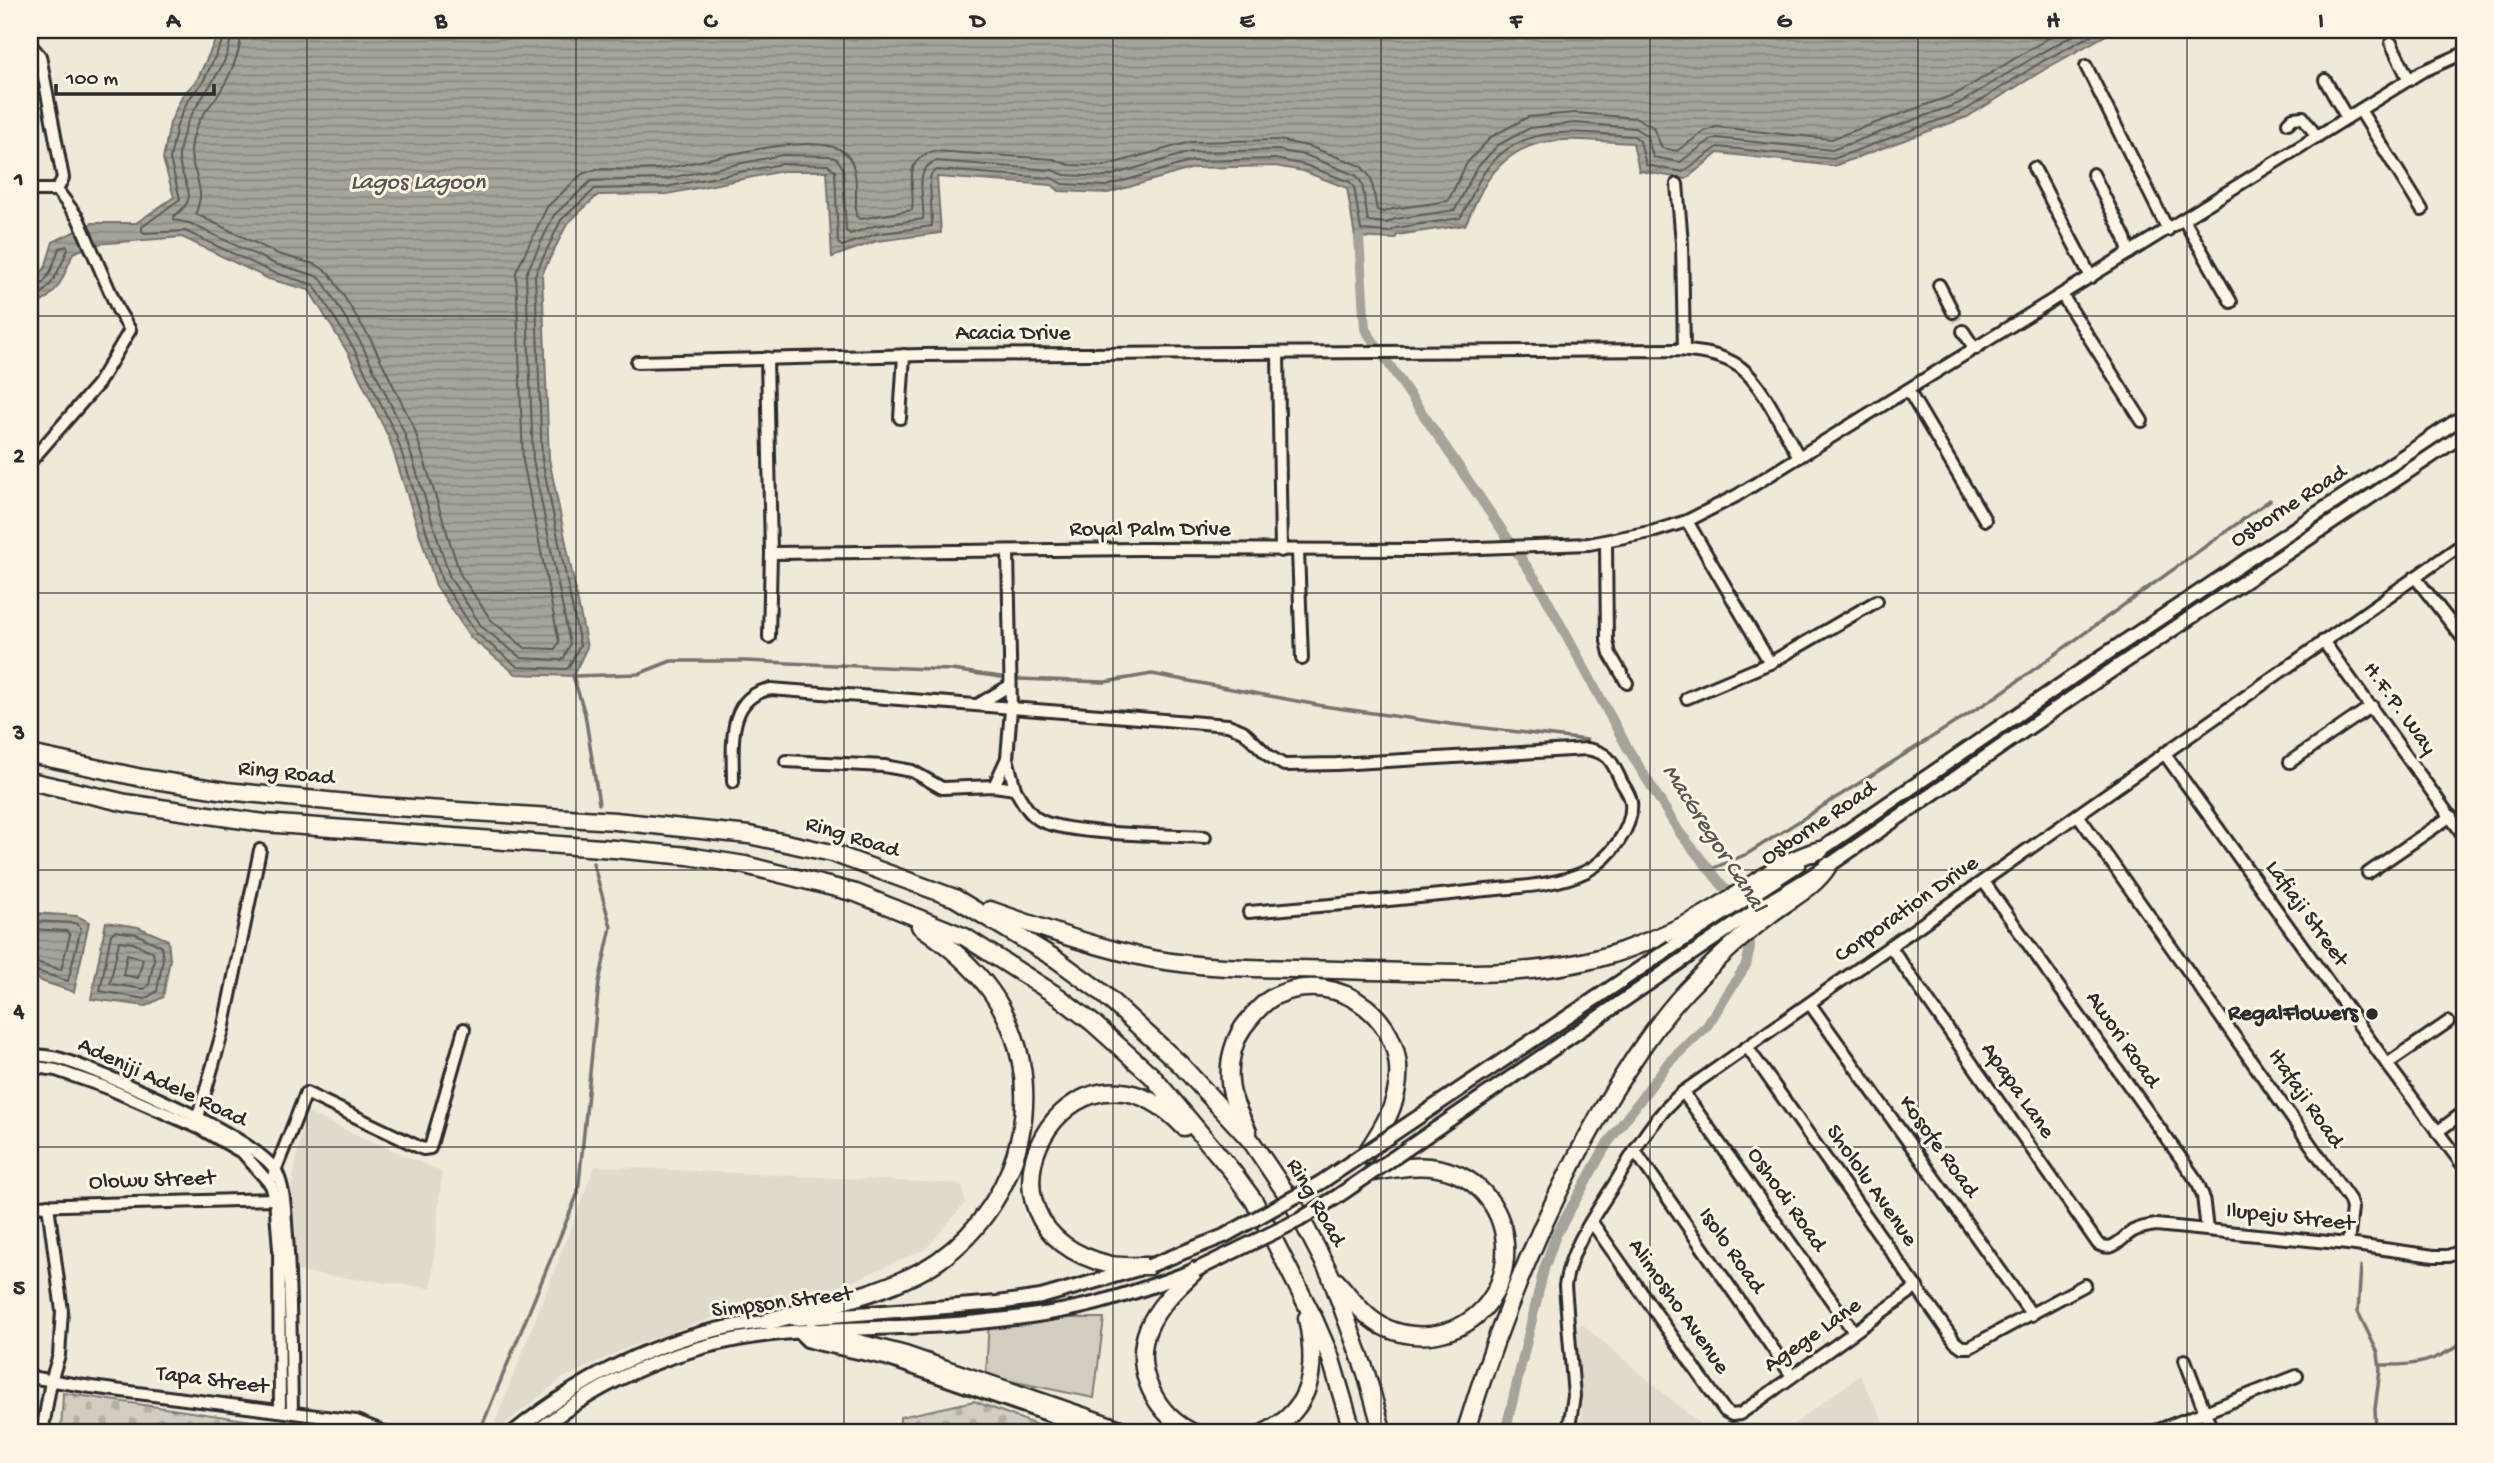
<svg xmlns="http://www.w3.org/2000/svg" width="2494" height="1463" viewBox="0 0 2494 1463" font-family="'Gochi Hand',sans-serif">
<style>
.built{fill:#e0dacc}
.cemetery{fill:url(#cemetery-stones);stroke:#7e7c76;stroke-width:2}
.garden{fill:#d2cdc0;stroke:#7e7c76;stroke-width:2}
.water{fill:url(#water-rules);stroke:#75736d;stroke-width:2}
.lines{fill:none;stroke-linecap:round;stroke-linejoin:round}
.shore{stroke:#5c5b57;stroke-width:2}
.stream{stroke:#75736d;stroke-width:3.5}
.canal{stroke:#a6a399;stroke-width:10}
.minor-tunnel{stroke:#c8c3b7;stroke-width:10;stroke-dasharray:10 5;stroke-linecap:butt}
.minor-casing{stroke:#2b2b2b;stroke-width:16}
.major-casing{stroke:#2b2b2b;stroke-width:18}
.highway-casing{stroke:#2b2b2b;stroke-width:21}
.minor{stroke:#fcf5e5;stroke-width:10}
.major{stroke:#fcf5e5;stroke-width:12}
.highway{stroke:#fcf5e5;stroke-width:16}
.major-bridge-casing{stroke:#2b2b2b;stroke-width:18;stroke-linecap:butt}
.major-bridge{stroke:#fcf5e5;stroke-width:12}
.grid{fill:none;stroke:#2b2b2b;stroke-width:2;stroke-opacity:0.55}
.poi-dot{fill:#2b2b2b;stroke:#fcf5e5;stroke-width:2.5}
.labels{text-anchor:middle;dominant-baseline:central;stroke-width:6;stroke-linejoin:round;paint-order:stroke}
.street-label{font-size:23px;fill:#2b2b2b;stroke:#fcf5e5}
.poi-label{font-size:23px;font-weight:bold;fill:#2b2b2b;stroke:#fcf5e5;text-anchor:end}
.water-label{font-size:24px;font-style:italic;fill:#565552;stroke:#fcf5e5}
.neatline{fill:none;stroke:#2b2b2b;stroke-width:2.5}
.grid-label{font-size:23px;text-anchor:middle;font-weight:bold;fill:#2b2b2b}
</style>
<defs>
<pattern id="cemetery-stones" width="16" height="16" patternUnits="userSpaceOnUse" patternTransform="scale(1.75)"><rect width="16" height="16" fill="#d2cdc0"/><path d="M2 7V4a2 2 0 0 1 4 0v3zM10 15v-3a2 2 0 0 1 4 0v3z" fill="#b4b0a5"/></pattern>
<pattern id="water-rules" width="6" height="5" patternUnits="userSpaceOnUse" patternTransform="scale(1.75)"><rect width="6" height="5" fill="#a6a399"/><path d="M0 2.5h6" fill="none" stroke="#87857d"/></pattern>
</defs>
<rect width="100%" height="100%" fill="#efe9da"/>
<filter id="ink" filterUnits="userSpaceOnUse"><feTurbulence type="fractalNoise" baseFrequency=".0143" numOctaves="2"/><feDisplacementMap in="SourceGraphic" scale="14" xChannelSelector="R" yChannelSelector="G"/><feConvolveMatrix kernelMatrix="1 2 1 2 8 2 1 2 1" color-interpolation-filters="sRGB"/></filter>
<g filter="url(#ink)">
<g class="built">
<polygon points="305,1112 442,1172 431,1288 297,1272 290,1196"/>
<polygon points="595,1166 962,1184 965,1203 926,1249 856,1280 781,1306 711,1318 629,1347 563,1378 494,1433 491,1433"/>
<polygon points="1582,1324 1711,1433 1576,1433 1582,1418 1577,1329"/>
<polygon points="1860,1375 1889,1433 1782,1433"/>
</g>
<g class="cemetery">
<polygon points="63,1393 334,1433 61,1433"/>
<polygon points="974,1401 1037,1425 1040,1433 900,1433 900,1417"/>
</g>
<polygon class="garden" points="989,1318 1104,1318 1094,1398 986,1376"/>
<g class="water">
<path d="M191 30H2115L2047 68 1967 117 1834 166 1718 153 1686 179 1639 171 1633 143C1579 141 1527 127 1490 177 1479 191 1473 210 1465 225L1397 235 1395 239 1355 237 1347 188 1303 171 1275 166 1194 168 1108 193 1059 191 1052 185 937 177 941 233 877 241 832 257 827 171H783L667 194 598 195 567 224 542 274 549 459 587 647 573 676 516 674 471 638 436 585 389 438 348 353 309 290 269 279 182 237 96 244 73 253C63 280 57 296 30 309V284L45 268 53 242 92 223H136L174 197 163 159 170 123 182 96 197 80 216 39Z"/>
<polygon points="34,913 77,916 89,922 74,992 44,982 30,975 30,915"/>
<polygon points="106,922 138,927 168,940 170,959 163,997 146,1006 91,999"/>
</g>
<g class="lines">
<g class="shore">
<path d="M213 30 220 34 222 42 203 82 188 100 177 125 170 159 180 199 142 227V231L145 233 185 231 272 272 314 285 354 349 396 435 442 581 476 633 518 667 566 669 569 667 580 645 542 460 535 275 561 220 595 189 666 187 781 164 828 165 835 171 838 243 842 246 876 234 932 226 930 178 932 173 937 170 1052 178 1062 184 1106 186 1193 161 1275 159 1305 165 1350 182 1354 187 1361 230 1389 232 1396 228 1460 218C1469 205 1474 188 1483 174 1519 120 1578 133 1634 136L1640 141 1646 165 1683 172 1718 147 1833 159 1964 111 2043 61 2101 30"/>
<path d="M228 30C240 56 194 102 186 126 183 135 178 150 179 159 181 184 203 196 174 216V220L189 223 275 264 314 275 322 280 362 345 404 432 450 578 482 627 521 658 561 660 564 658 570 644 533 460 526 274 554 215 591 181 665 179 782 155 829 156 837 159 843 168 846 231 850 234 874 226 923 219C926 200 911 170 936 161L1052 170 1065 175 1105 177 1191 152 1278 150 1308 156 1357 176 1362 184 1368 221 1386 223 1395 219 1455 210 1476 169 1498 145 1530 128 1575 123 1635 128 1647 136 1653 157 1680 162 1709 141 1717 138 1832 150 1960 103 2039 54 2083 30"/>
<path d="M240 30C244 47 228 80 218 95 210 107 200 115 195 131 185 162 197 166 200 193 201 201 197 207 196 214L278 254 317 265 330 274 371 340 414 428 460 574 491 620 525 648 555 649 559 642 523 461 516 272 547 207 582 174 597 169C619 169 644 171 667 168 703 162 820 127 846 154 860 167 855 198 856 216L860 219 912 210C916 186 900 161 934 151L1053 159 1069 165 1104 166 1190 142 1279 140 1311 147 1361 166 1371 178 1377 210 1383 212 1393 209 1448 201 1467 163 1491 137 1528 117 1575 113 1637 118 1653 127 1662 148 1677 151 1705 131 1716 127 1831 139 1956 94 2062 30"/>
<path d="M30 290C48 287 54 263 59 248L67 246 68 249C58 271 53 290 30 301"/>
<polyline points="30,921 75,923 81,928 68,981 30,969"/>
<polyline points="30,929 67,931 70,935 61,970 30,960"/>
<polygon points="115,931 136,934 161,946 163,959 157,991 145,999 100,991 111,934"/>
<polygon points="119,941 133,943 153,952 154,959 149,985 144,989 110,984"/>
<polygon points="127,954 143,959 138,978 123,975"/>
</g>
<g class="stream">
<polyline points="1018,679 1105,682 1152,674 1323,706 1450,724 1587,740"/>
<polyline points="599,804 585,714 573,676 638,674 671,661 745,661 952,670 1001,677"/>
<polyline points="1709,870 1747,854 1997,696 2270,500"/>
<polyline points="2361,1266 2358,1312 2378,1353 2380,1370 2375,1409 2376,1433"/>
<path d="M2381 1365C2417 1366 2434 1362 2464 1342"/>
<polyline points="479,1433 578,1193 599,982 611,927 593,863"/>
</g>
<g class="canal">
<polyline points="1359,238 1365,329 1538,583 1627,747 1680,833 1735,901"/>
<polyline points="1505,1433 1544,1269 1556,1235 1607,1144 1668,1063 1707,1026 1746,965 1750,948 1749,928"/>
</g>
<polyline class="minor-tunnel" points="1953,312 1963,331"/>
<defs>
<g id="minor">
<polyline points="2391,43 2409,80"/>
<polyline points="30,44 40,56 63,178 57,190"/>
<polyline points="2086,66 2168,230"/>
<polyline points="2325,80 2347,118"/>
<polyline points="2360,110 2422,210"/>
<polyline points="2288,123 2293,118 2303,117 2317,137"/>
<polyline points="2034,168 2091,277"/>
<polyline points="2093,174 2125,238 2129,253"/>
<polyline points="1677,184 1682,243 1684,350"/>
<polyline points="30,192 31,190 57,190 78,218 118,310 130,330 98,384 30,462"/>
<polyline points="2184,220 2231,302"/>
<polyline points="1939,285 1953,312"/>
<polyline points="2062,295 2142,421"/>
<polyline points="1963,331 1975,349"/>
<polyline points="1278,353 1281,551"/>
<polyline points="767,358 771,553 769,637"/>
<path d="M637 362 921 355 1678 350C1700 352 1722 354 1740 367 1762 383 1785 433 1799 457"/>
<polyline points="1908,390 1985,520"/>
<polyline points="900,418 904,355"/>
<polyline points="1687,521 1770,663"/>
<polyline points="1606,542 1607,641 1610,654 1627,683"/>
<polyline points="1298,551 1302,659"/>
<polyline points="1008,552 1011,709 1007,758 1015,789"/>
<polyline points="771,553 1142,549 1424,550 1589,544 1655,531 1687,521 1736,496 2421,72 2464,53"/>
<polyline points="2415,577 2464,640"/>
<polyline points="2323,641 2464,836"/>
<polyline points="1687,698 1770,663 1877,601"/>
<polyline points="979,704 1009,686"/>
<polyline points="2164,753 2387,1064 2464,1167"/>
<path d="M786 761 884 766 912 771 942 788 994 786 1015 789C1021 799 1028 813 1038 819 1062 835 1171 835 1205 837"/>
<polyline points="2290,762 2372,706"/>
<path d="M733 782C733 746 726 696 771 689L1228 725 1243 731 1269 756 1284 765 1337 764 1587 749C1611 753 1612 763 1622 783 1626 789 1630 795 1631 802 1634 828 1609 859 1587 871 1554 887 1513 887 1477 891 1402 900 1325 905 1249 912"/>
<polyline points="994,786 1007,758"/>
<polyline points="2078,815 2349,1199 2352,1208 2348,1244"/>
<polyline points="2368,873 2451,816"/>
<polyline points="1984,882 2197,1181 2203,1196 2207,1230"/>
<path d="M1890 946 2098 1244C2114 1253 2121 1238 2133 1231 2141 1227 2148 1226 2156 1225L2348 1244 2434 1256H2448L2464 1250"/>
<polyline points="1810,1004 2032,1315"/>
<polyline points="1747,1047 1955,1342 1962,1347 1970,1347 2085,1285"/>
<path d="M30 1054C40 1056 51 1056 61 1059 102 1072 260 1138 277 1173 286 1193 285 1215 287 1236 291 1295 291 1354 292 1412"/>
<polyline points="2387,1064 2448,1022"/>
<polyline points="30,1066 56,1070 105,1087 201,1129 243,1153 271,1185 275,1199 279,1249 280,1411"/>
<polyline points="1683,1092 1854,1332"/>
<polyline points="198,1117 223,1030 260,850"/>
<polyline points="2437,1132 2464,1112"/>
<polyline points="1635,1151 1792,1376"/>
<polyline points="273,1176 306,1093 423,1149 430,1148 464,1029"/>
<polyline points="30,1206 275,1199"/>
<polyline points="1591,1221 1725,1411 1732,1415 1740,1414 1917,1287"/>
<polyline points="798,1332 807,1341 817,1344 886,1359 1100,1433"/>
<polyline points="2185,1360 2213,1433"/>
<polyline points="30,1377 91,1387 356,1421 387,1433"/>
<polyline points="42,1433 51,1381 59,1355 62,1311 48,1205"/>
<path d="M1568 1433 1574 1396 1565 1286C1570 1248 1595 1215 1615 1183 1635 1150 1653 1117 1683 1092L2464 543"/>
<polyline points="2151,1433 2297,1376"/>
</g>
<g id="major">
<polyline points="1813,855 2100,658 2464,416"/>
<polyline points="1672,947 1798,865"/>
<polyline points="1684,959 1767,903 1828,866 2099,679 2464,434"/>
<polyline points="794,1319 997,1303 1041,1297 1138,1269"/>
<path d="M513 1433C588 1372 678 1328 776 1321"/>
<path d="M535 1433C607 1375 688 1342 781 1333 839 1327 898 1329 956 1324 1003 1320 1051 1315 1097 1303 1130 1294 1161 1283 1193 1271"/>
</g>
<g id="highway">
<polyline points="30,754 142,778 226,791 379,806 615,821 749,835 832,853 955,898 1056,959 1100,991 1180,1064 1251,1141 1294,1205 1330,1274 1366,1373 1383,1433"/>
<polyline points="30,781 126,803 264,823 614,849 688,856 745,865 856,893 965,937 1059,997 1093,1023 1152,1076 1232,1171 1254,1201 1314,1319 1330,1356 1353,1433"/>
<path d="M990 910C1044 929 1097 948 1153 959 1214 970 1276 968 1338 970 1431 972 1533 982 1622 951 1652 940 1682 928 1709 912 1746 891 1779 861 1820 850"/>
<path d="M1248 1132C1241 1116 1231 1099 1230 1082 1228 1061 1234 1037 1248 1021 1255 1012 1264 1002 1275 996 1340 966 1412 1023 1396 1093 1391 1116 1378 1135 1365 1155"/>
<path d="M1149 1266C1137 1266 1123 1267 1111 1265 945 1226 1072 1007 1184 1127"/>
<path d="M1336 1281C1351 1297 1364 1318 1386 1328 1402 1335 1420 1337 1437 1334 1528 1316 1528 1185 1437 1168 1416 1164 1394 1169 1373 1172"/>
<path d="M769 1321C821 1306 893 1292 938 1261 1025 1200 1053 1078 990 990 970 963 947 944 920 926"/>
<polyline points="812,1331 905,1355 1132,1433"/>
<path d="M1194 1433C1156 1416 1132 1369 1148 1329 1158 1305 1177 1288 1196 1270"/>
<path d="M1264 1433C1314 1409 1317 1367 1307 1318"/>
<path d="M1465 1433C1499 1322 1543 1213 1601 1112 1626 1070 1653 1027 1686 991 1713 963 1741 936 1772 913 1792 898 1815 887 1828 866"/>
</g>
</defs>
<use href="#minor" class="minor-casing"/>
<use href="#major" class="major-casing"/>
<use href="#highway" class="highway-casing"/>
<use href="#minor" class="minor"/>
<use href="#major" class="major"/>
<use href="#highway" class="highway"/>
<defs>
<g id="major-bridge">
<polyline points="1149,1266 1224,1236 1320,1183 1672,947"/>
<polyline points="1196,1270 1299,1220 1338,1196 1684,959"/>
</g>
</defs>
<use href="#major-bridge" class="major-bridge-casing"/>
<use href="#major-bridge" class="major-bridge"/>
</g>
</g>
<path class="grid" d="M307 30V1433M576 30V1433M844 30V1433M1113 30V1433M1381 30V1433M1650 30V1433M1918 30V1433M2187 30V1433M30 316H2464M30 593H2464M30 870H2464M30 1147H2464"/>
<circle class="poi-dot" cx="2372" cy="1014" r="7"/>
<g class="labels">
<g class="street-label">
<text x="1013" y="334">Acacia Drive</text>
<text transform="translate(2289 507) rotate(-33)">Osborne Road</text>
<text x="1150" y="530">Royal Palm Drive</text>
<text transform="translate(2399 709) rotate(54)">H.F.P. Way</text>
<text transform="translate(286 774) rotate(6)">Ring Road</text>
<text transform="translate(1819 824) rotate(-34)">Osborne Road</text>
<text transform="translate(852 838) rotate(17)">Ring Road</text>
<text transform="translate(1907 910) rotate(-35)">Corporation Drive</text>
<text transform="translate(2306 914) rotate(54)">Lafiaji Street</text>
<text transform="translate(2122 1040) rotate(55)">Awori Road</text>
<text transform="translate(162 1083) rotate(25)">Adeniji Adele Road</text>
<text transform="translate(2017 1091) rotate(55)">Apapa Lane</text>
<text transform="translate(2305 1099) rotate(55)">Itafaji Road</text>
<text transform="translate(1938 1147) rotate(54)">Kosofe Road</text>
<text transform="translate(152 1181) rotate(-2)">Olowu Street</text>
<text transform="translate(1871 1186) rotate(55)">Shololu Avenue</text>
<text transform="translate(1786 1200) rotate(55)">Oshodi Road</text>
<text transform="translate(1315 1203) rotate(60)">Ring Road</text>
<text transform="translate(2290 1218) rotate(6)">Ilupeju Street</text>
<text transform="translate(1731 1251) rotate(55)">Isolo Road</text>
<text transform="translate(782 1303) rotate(-7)">Simpson Street</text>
<text transform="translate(1678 1307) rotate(55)">Alimosho Avenue</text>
<text transform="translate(1813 1336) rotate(-35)">Agege Lane</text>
<text transform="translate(212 1381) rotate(7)">Tapa Street</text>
</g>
<g class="poi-label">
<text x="2358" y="1014">RegalFlowers</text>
</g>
<g class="water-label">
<text x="418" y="183">Lagos Lagoon</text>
<text transform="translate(1713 839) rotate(57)">MacGregor Canal</text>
</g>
</g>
<rect width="2494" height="1463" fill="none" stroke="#fcf5e5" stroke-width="77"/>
<path d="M56 84v10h158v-10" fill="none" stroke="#2b2b2b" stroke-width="3.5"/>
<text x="66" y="84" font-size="21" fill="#2b2b2b" stroke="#fcf5e5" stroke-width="5" paint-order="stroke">100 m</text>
<rect x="38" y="38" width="2418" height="1386" class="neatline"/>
<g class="grid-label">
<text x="173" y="27">A</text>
<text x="441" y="27">B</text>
<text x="710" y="27">C</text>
<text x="978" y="27">D</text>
<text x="1247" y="27">E</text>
<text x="1516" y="27">F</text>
<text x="1784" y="27">G</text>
<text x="2053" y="27">H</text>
<text x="2321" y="27">I</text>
<text x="19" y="185">1</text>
<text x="19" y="462">2</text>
<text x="19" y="739">3</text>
<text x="19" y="1017">4</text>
<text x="19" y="1294">5</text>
</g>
</svg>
